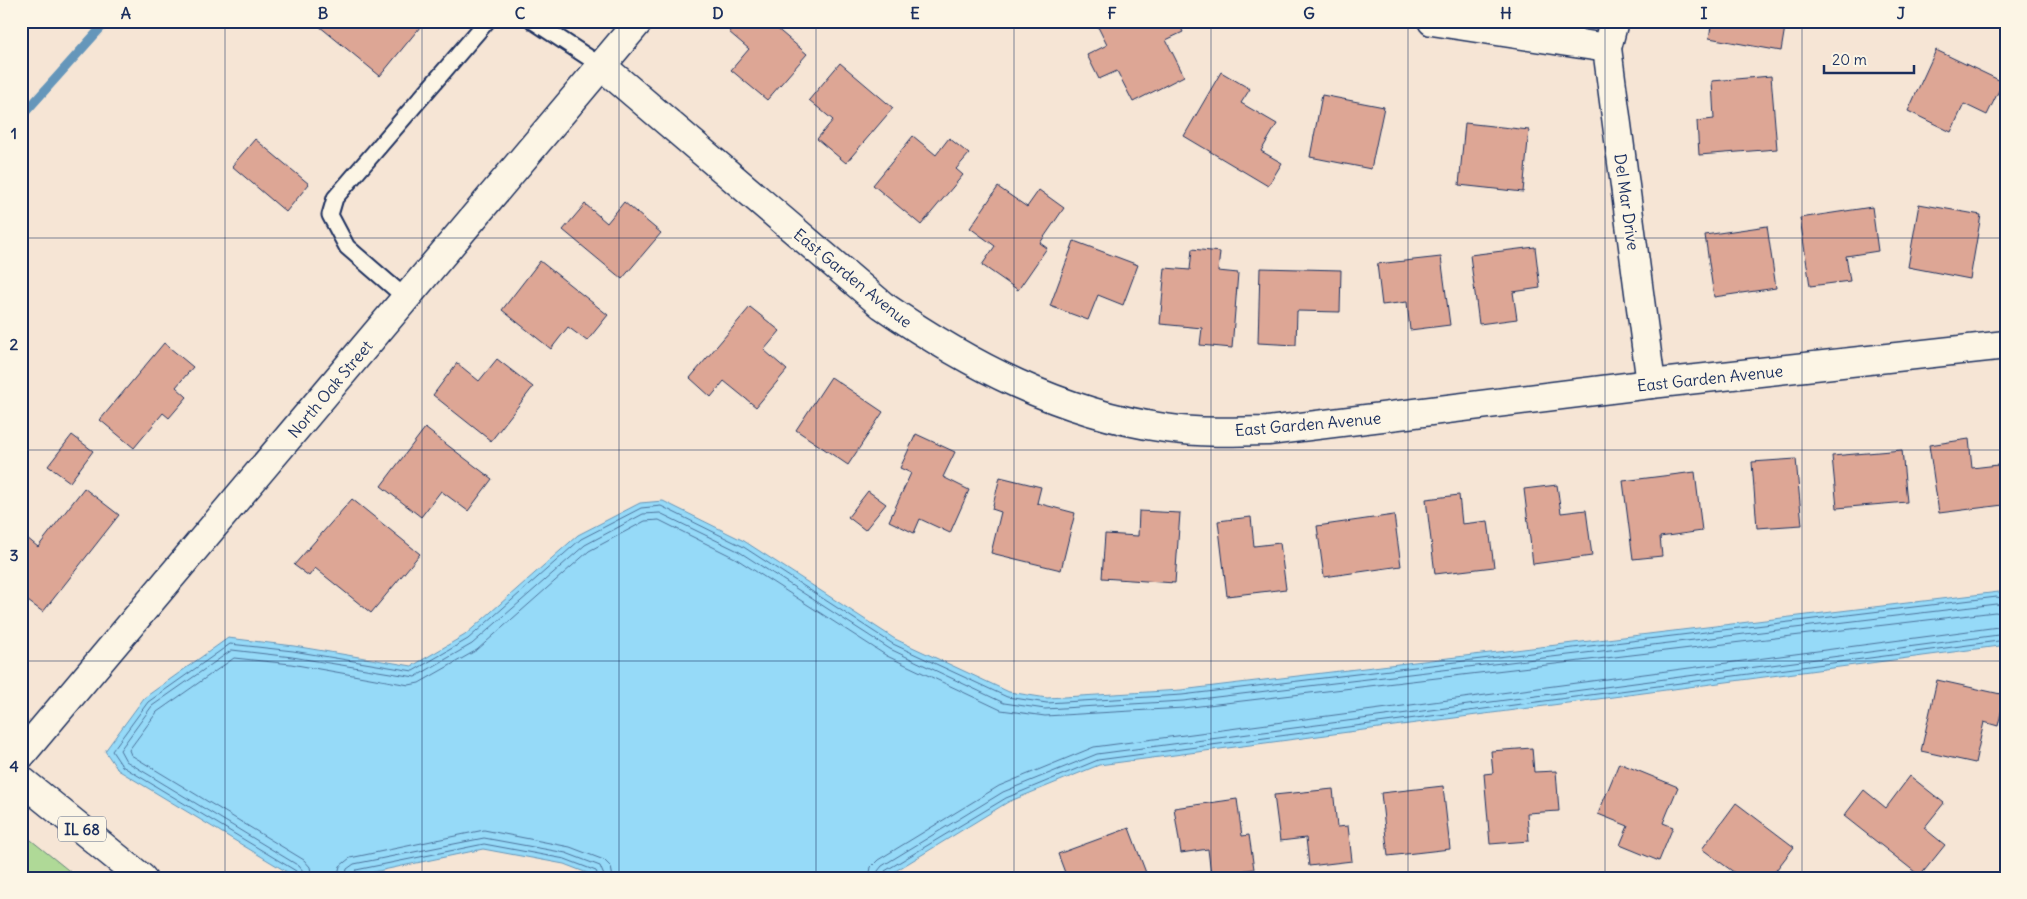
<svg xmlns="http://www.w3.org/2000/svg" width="2027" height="899" viewBox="0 0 2027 899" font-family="Delius,sans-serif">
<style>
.green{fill:#afd997;stroke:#65847a}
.water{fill:#96daf8;stroke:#6596ba}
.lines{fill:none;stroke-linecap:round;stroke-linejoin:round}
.shore{stroke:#4c739c;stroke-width:1}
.stream{stroke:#6596ba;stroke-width:9}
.building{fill:#dda695;stroke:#1b2f5e}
.service-casing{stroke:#1b2f5e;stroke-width:19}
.minor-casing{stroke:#1b2f5e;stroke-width:31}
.primary-casing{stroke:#1b2f5e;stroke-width:31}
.service{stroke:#fcf5e5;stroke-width:15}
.minor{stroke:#fcf5e5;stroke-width:28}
.primary{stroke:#fcf5e5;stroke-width:28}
.grid{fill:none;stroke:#1b2f5e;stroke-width:1;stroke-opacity:0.55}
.labels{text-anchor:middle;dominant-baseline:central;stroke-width:4;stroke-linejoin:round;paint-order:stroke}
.shield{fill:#fcf5e5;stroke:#5e6a86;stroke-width:1}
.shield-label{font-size:15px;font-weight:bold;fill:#1b2f5e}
.street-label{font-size:16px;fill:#1b2f5e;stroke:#fcf5e5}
.neatline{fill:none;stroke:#1b2f5e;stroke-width:2}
.grid-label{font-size:16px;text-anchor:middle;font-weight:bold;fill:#1b2f5e}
</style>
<rect width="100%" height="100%" fill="#f6e5d5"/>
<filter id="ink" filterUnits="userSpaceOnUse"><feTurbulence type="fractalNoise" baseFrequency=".02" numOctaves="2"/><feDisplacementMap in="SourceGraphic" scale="10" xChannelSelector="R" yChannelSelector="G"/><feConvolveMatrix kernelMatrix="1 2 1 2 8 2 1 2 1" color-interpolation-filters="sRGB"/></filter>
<g filter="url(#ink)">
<polygon class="green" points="21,832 78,878 21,878"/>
<polygon class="water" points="663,501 744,541 895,639 1009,692 1047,698 1181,690 1999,592 2006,596 2006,645 1099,765 1008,802 884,878 600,878 564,864 483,849 345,878 297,878 118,770 105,751 144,698 228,638 294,646 412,666 465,635 578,535 640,503"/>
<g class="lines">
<g class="shore">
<polyline points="298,878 296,871 122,766 112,751 148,702 230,644 293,651 413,671 468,639 581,539 641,508 661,506 742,546 893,644 1007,697 1047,703 1182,695 1997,597 2006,600"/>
<polyline points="305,878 303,871 299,866 126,761 120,750 152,706 232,650 292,657 415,677 472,644 585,545 643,514 660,513 738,551 890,649 1004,703 1045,709 1183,701 1996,604 2006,606"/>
<polyline points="312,878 310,867 304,860 131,755 129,750 157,712 234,658 291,664 409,685 419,683 477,650 589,551 645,521 659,520 735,558 887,656 1001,710 1045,716 1183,708 1995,612 2006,614"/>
<polyline points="337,878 340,866 350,858 484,830 570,847 604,860 611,867 613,878"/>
<polyline points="345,878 347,869 354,864 484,838 566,853 600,866 605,878"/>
<polyline points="351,878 356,870 484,844 565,859 596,871 599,878"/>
<polyline points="869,878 871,867 878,860 999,786 1094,747 2006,626"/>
<polyline points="876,878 878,871 882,866 1003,792 1097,754 2006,634"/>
<polyline points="883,878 885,871 1006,798 1098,760 2006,640"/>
</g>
<polyline class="stream" points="21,117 107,21"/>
</g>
<g class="building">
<polygon points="324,21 425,21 380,76 319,26"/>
<polygon points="738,21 768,21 807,54 767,100 731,70 749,49 729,32"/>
<polygon points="1104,21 1178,21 1183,32 1166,40 1184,76 1133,102 1117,71 1099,79 1087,55 1107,45 1097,25"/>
<polygon points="1712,21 1786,21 1781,51 1709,38"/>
<polygon points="1993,21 2006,21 2006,29"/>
<polygon points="1936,50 2003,82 1987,115 1964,104 1951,132 1908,111"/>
<polygon points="840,63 893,108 846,163 817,139 833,120 809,100"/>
<polygon points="1221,72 1250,89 1241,103 1277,124 1261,151 1282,163 1268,186 1184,136"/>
<polygon points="1771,76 1777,149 1699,155 1697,121 1714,119 1712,81"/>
<polygon points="1322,95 1384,107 1371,169 1310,157"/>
<polygon points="1465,123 1529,130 1523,192 1459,185"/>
<polygon points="913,136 936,155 949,138 969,154 956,169 963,175 921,225 873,185"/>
<polygon points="255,139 309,184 286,212 232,166"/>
<polygon points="998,187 1027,207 1039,190 1064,208 1040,243 1047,248 1018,290 982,265 995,246 970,228"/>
<polygon points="624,202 661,233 622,279 563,230 585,204 607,223"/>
<polygon points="1919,204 1981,215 1970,279 1908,267"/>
<polygon points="1872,207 1878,251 1846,256 1850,281 1810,286 1800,218"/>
<polygon points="1767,226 1776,288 1714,297 1705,235"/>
<polygon points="1074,241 1138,265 1123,305 1098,295 1088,320 1050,306"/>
<polygon points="1535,247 1540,288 1513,292 1517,319 1479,324 1470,255"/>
<polygon points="1192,249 1220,252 1218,271 1238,273 1232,348 1200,345 1202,328 1160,324 1165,268 1190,270"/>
<polygon points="1441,257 1450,325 1410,330 1407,302 1382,305 1377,264"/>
<polygon points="540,261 608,315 587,341 568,327 551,349 502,310"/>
<polygon points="1260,268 1341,270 1340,312 1297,311 1296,345 1258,343"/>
<polygon points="750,307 780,331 764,350 787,370 756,407 724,381 711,397 690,378"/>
<polygon points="164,343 193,367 176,387 187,397 169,418 163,413 134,448 100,420"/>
<polygon points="497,359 533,387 491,441 433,395 457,363 479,381"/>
<polygon points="831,377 883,412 848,465 796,430"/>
<polygon points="425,428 492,479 468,511 441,491 421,517 381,486"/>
<polygon points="916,434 955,452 943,477 969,490 950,533 920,519 914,533 889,521 911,473 900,468"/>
<polygon points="72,435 93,451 70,482 48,466"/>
<polygon points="1969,439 1972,468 1998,465 2003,505 1939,513 1929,445"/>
<polygon points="1902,450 1907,502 1837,508 1832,456"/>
<polygon points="1796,459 1802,525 1757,528 1752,462"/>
<polygon points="1695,472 1702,531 1660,537 1662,556 1633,559 1623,481"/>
<polygon points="1000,477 1041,487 1037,503 1075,513 1061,570 991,553 1001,512 992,509"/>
<polygon points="1557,485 1561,513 1586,510 1592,556 1533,564 1524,489"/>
<polygon points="84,488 119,515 43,612 21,596 21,533 38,547"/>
<polygon points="868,491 886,504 865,530 848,517"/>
<polygon points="1459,495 1462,524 1488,521 1494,567 1435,574 1426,499"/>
<polygon points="352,499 420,554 371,613 315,568 309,576 294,565"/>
<polygon points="1139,511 1180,513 1175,583 1102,578 1105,534 1138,536"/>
<polygon points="1394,515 1401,566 1324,577 1317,526"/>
<polygon points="1251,517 1254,546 1280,543 1286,589 1227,596 1218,521"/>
<polygon points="1937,680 2005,695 1998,726 1984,722 1975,763 1921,751"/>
<polygon points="1532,748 1534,772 1556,771 1559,811 1527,813 1529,841 1490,844 1484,774 1493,773 1491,751"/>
<polygon points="1619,763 1678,787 1663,823 1673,827 1659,861 1620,845 1628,826 1598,814"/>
<polygon points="1910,776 1944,803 1924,828 1945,845 1920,876 1844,816 1864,790 1886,808"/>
<polygon points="1443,786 1450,849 1388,856 1381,793"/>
<polygon points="1333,789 1337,827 1348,826 1352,861 1309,866 1306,838 1280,841 1274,795"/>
<polygon points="1237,799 1242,836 1249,835 1254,869 1211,875 1208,849 1181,853 1174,808"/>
<polygon points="1736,803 1794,847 1770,878 1731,878 1735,873 1702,849"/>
<polygon points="1129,828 1148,878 1067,878 1058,854"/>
</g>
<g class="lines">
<defs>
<g id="service">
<polyline points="533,21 603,67"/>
<polyline points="407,299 347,247 330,215 335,198 487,21"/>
</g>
<g id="minor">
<polyline points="1432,21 1607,48"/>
<polyline points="1614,21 1607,48 1651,384"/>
<path d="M603 67 882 305C969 365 1060 413 1165 428 1199 433 1234 432 1268 431L1651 384 2006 345"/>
<polyline points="21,755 639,21"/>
</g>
<polyline id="primary" points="21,780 142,878"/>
</defs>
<use href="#service" class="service-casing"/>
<use href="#minor" class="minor-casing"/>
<use href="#primary" class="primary-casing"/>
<use href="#service" class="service"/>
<use href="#minor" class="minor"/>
<use href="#primary" class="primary"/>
</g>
</g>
<path class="grid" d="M225 21V878M422 21V878M619 21V878M816 21V878M1014 21V878M1211 21V878M1408 21V878M1605 21V878M1802 21V878M21 238H2006M21 450H2006M21 661H2006"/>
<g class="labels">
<rect class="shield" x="58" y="816.5" width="48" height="25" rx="4"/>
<g class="shield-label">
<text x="82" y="829">IL 68</text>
</g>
<g class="street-label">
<text transform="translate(1627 202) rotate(82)">Del Mar Drive</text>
<text transform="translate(853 278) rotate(39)">East Garden Avenue</text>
<text transform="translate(1710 378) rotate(-6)">East Garden Avenue</text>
<text transform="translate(330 389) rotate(-50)">North Oak Street</text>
<text transform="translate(1308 424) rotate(-5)">East Garden Avenue</text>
</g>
</g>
<rect width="2027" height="899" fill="none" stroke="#fcf5e5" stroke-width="55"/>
<path d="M1824 65v8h90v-8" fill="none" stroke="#1b2f5e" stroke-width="2.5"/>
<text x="1832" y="65" font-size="15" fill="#1b2f5e" stroke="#fcf5e5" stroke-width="4" paint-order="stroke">20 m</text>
<rect x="28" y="28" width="1972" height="844" class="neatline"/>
<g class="grid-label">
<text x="126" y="19">A</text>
<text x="323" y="19">B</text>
<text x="520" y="19">C</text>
<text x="718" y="19">D</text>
<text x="915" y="19">E</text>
<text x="1112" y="19">F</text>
<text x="1309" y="19">G</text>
<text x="1506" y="19">H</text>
<text x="1704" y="19">I</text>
<text x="1901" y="19">J</text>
<text x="14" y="139">1</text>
<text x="14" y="350">2</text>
<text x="14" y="561">3</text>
<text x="14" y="772">4</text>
</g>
</svg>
